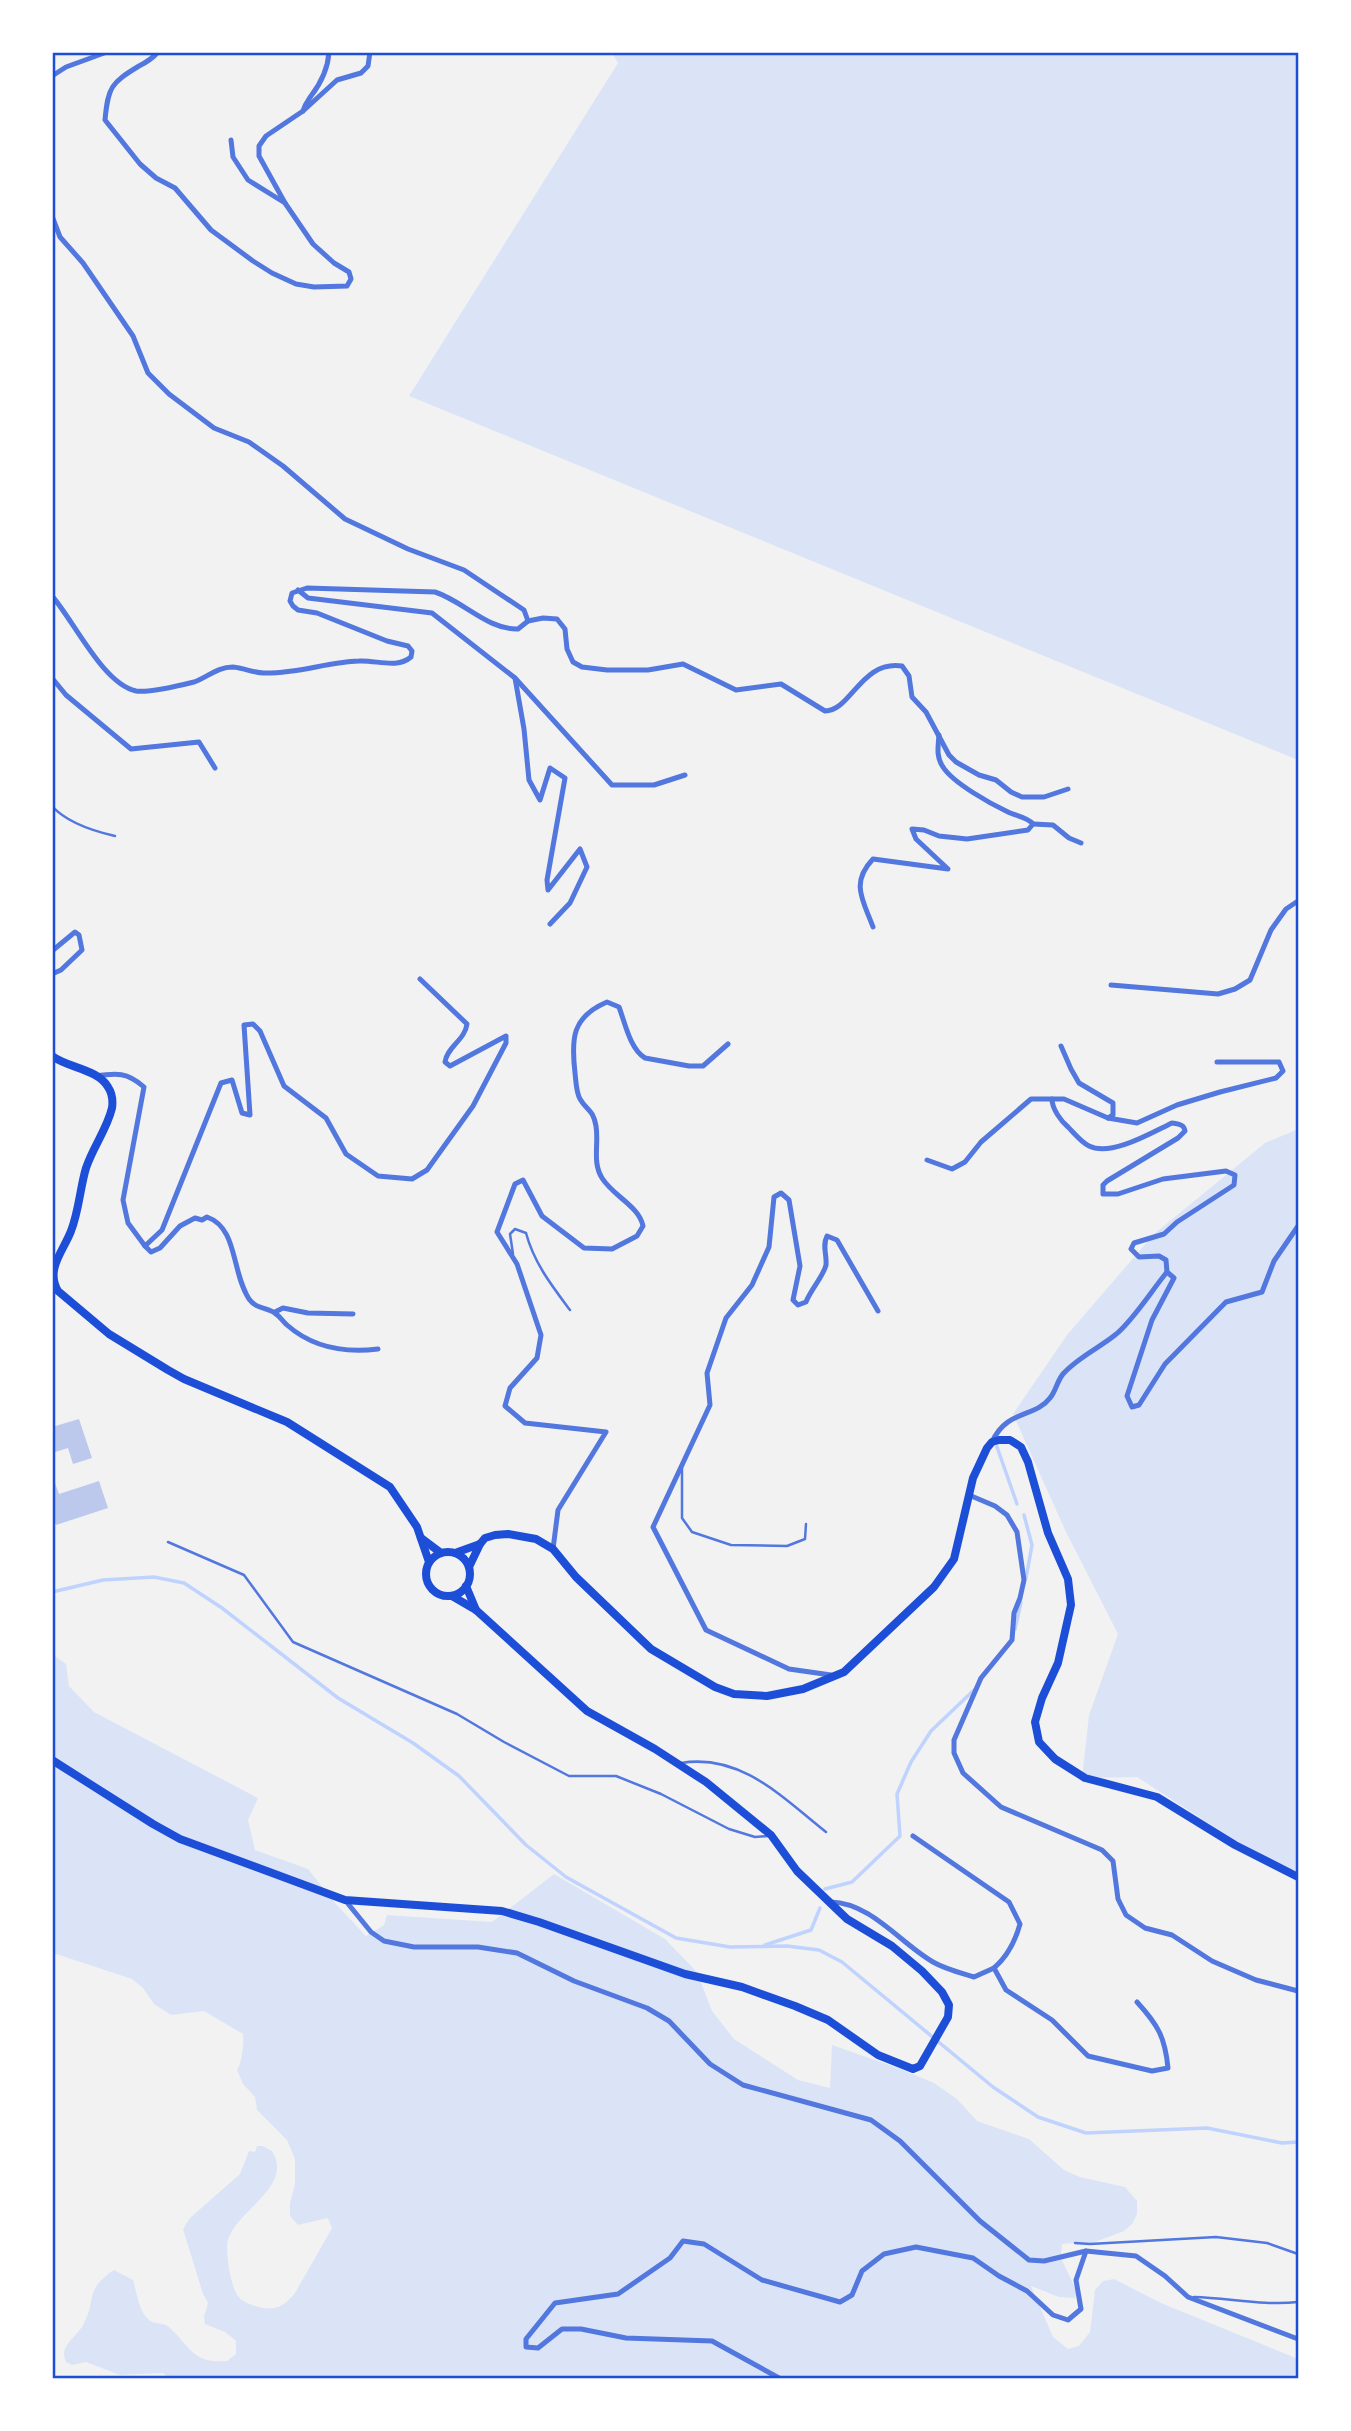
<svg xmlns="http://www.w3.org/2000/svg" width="1351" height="2431" viewBox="0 0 1351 2431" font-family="Figtree,sans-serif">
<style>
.green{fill:#dbe4f7}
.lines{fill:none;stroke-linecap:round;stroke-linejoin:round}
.stream{stroke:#bfd3fe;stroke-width:3.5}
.building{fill:#bdc9ec}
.service{stroke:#5277de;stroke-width:2.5}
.minor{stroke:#5277de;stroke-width:5}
.primary{stroke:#1d4ed8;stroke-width:8}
.neatline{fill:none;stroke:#1d4ed8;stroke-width:2.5}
</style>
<rect width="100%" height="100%" fill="#f2f2f2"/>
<g class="green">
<polygon points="612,53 1298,53 1298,760 409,396 618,63"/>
<polygon points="1298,1129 1298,1881 1137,1777 1082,1778 1089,1715 1118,1634 1066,1532 1013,1414 1067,1335 1154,1234 1265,1143"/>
<path d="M52 1654 66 1664 69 1686 94 1712 258 1798 248 1820 255 1850 308 1869 336 1904 366 1936 384 1925 387 1915 492 1922 554 1874 665 1939 697 1972 712 2011 734 2039 798 2080 830 2088 832 2045 898 2068 934 2083 957 2099 977 2121 1029 2139 1064 2170 1080 2177 1125 2187 1137 2201V2214L1132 2224 1124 2231 1090 2244 1084 2242 1062 2244 1061 2258 1077 2292 1075 2298 1059 2297 1031 2286 1053 2337 1068 2349 1079 2346 1090 2332 1095 2290 1103 2281 1114 2279 1161 2303 1298 2359V2378H168L163 2373 120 2375 86 2362 72 2365 66 2362C58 2345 78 2337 84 2323 97 2298 84 2290 114 2270L133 2280C137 2293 139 2312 149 2320 155 2325 164 2322 169 2327 191 2347 192 2364 227 2361L236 2354V2341L225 2332 205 2324 204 2317 208 2303 203 2294 183 2229 190 2218 240 2174 249 2151 255 2152 257 2146H263L272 2151C296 2190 227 2213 227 2248 227 2259 231 2287 238 2296 244 2305 268 2311 278 2307 285 2304 290 2299 295 2293L332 2228 328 2218 298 2225 290 2216V2203L295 2184V2159L287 2140 257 2110 255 2097 243 2084 237 2070C242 2064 244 2042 243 2034L204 2011 171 2015 154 2004 143 1988 132 1979 53 1953Z"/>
</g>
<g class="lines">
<g class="stream">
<polyline points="997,1447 1017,1504"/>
<polyline points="1024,1515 1032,1545 1026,1578"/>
<polyline points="52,1592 103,1580 154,1577 184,1583 222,1608 338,1698 413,1743 459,1776 526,1845 566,1877 676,1938 730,1947 787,1946 819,1950 842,1962 993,2087 1038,2117 1086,2133 1207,2128 1282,2143 1298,2142"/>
<polyline points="1015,1629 1021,1602"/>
<polyline points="825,1889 852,1882 900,1836 897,1794 911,1762 931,1731 974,1690"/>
<polyline points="765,1945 811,1930 820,1908"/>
</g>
</g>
<g class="building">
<polygon points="79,1419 92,1458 73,1464 68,1448 52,1453 52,1427"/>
<polygon points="52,1475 59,1494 99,1481 108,1508 56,1525 52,1516"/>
</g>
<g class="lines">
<g class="service">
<path d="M52 806C67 823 93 831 115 836"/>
<path d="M513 1254 510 1234 515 1229 526 1233C534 1263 552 1286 570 1310"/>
<polyline points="682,1467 682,1518 692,1532 731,1545 787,1546 805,1539 806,1524"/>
<polyline points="168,1542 244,1575 293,1642 457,1714 504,1742 569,1776 616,1776 661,1794 729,1829 755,1837 768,1836"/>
<path d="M681 1763C741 1753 783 1798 826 1832"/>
<polyline points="1075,2243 1090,2244 1216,2237 1267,2243 1298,2254"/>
<path d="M1194 2297C1229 2298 1264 2306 1298 2302"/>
</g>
<g class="minor">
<path d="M158 52C152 59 147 62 139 66 111 83 108 87 105 120L140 164 156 178 175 188 211 230 253 261 272 273 296 284 314 287 347 286 351 279 349 272 334 263 313 244 285 203 259 156V146L266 136 303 111 337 80 361 73 368 66 370 52"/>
<polyline points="52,76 66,67 107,52"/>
<path d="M303 111C305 104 307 102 311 96 321 83 328 68 329 52"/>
<polyline points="231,140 233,157 248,180 285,203"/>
<path d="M52 216 60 237 83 263 133 336 148 373 169 394 214 428 249 442 283 466 345 519 408 549 464 570 524 610 528 621 518 629C488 630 463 601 435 592L307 588 292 593 290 601 293 606 298 610 317 613 387 641 408 646 412 651 411 657C397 669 377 660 359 661 327 662 297 674 264 673 254 673 244 668 233 667 217 667 208 677 194 682 182 685 148 693 136 691 103 684 74 621 52 596"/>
<polyline points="298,590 308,598 432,613 515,678 524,729 529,780 540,800 550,768 565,778 547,880 548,890 580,849 587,867 570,903 550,924"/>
<path d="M528 621 543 618 557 619 565 629 567 649 573 662 582 667 607 670H648L683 664 736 690 781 684 825 711C851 711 861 660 902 666L909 676 912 697 926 712 949 755 956 762 979 775 996 780 1011 792 1022 797H1044L1068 789"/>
<polyline points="52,678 66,695 131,749 199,742 215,768"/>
<polyline points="515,678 612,785 654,785 685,775"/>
<polyline points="1033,824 1053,825 1069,838 1081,843"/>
<path d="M873 927C863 900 850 883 873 859L948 869 916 839 912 829 924 830 939 836 967 839 1028 830 1033 824C1027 817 1016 816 1008 812 991 804 953 783 943 767 936 757 938 747 939 735"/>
<polyline points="52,951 75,932 79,935 82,950 61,970 52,974"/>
<polyline points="1111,985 1218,994 1235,989 1250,980 1271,930 1286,909 1298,901"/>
<polyline points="1061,1046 1071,1069 1079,1083 1113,1103 1113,1115 1108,1118"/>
<path d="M95 1076C117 1073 127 1072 144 1087L123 1200 128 1223 145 1246 162 1230 221 1083 232 1080 242 1113 250 1115 244 1025 253 1024 260 1031 284 1086 326 1118 346 1154 378 1176 412 1179 427 1170 473 1106 506 1043V1036L450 1066 445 1062C447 1047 465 1040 467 1024L420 979"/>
<path d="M1052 1099C1052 1109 1061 1121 1068 1127 1074 1133 1081 1142 1089 1146 1111 1157 1151 1133 1172 1123 1178 1124 1184 1124 1185 1131L1178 1138 1107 1181 1103 1185V1194H1118L1163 1179 1226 1171 1235 1175 1234 1185 1177 1222 1164 1234 1134 1243 1131 1249 1139 1257 1159 1256 1166 1260 1167 1272"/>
<polyline points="927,1160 952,1169 965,1162 981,1142 1031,1099 1064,1099 1108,1118 1137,1123 1177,1105 1220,1092 1276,1078 1283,1071 1279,1062 1217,1062"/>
<path d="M145 1246 151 1252 160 1248 180 1226 195 1218 202 1220 207 1217C238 1228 231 1271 249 1299 257 1310 268 1307 276 1314 281 1317 283 1322 287 1325 313 1348 345 1353 378 1349"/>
<polyline points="275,1312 283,1308 308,1313 353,1314"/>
<path d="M992 1442C1007 1409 1035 1418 1050 1398 1056 1391 1057 1381 1063 1374 1077 1358 1099 1348 1115 1335 1132 1322 1152 1290 1167 1272L1174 1278 1152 1320 1127 1396 1132 1407 1139 1405 1165 1364 1226 1302 1262 1292 1274 1261 1298 1226"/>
<polyline points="969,1495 995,1506 1007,1515 1017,1532 1024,1580 1020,1598 1014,1613 1012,1640 981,1678 954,1740 954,1753 963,1773 1001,1807 1102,1850 1113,1861 1118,1899 1126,1915 1145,1928 1172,1935 1212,1961 1256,1980 1298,1991"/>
<path d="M553 1549 558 1510 606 1432 525 1423 505 1406 510 1388 537 1358 541 1335 517 1264 497 1232 515 1184 523 1180 542 1216 584 1248 612 1249 637 1236 643 1226C639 1206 613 1196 602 1178 592 1162 599 1144 596 1126 593 1109 587 1111 580 1099 576 1092 576 1081 575 1073 571 1038 572 1017 607 1002L619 1007C625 1023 630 1049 645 1058L689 1066H703L728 1044"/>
<path d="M831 1675 789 1669 706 1630 653 1527 710 1405 707 1373 726 1318 752 1285 769 1247 774 1197 781 1193 789 1200 800 1266 793 1300 798 1305 806 1302C810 1291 824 1275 826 1265 827 1254 822 1246 827 1236L837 1240 878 1311"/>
<path d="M913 1836 1009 1902 1020 1924C1015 1942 1008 1956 994 1968"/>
<polyline points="345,1900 371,1932 384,1941 414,1947 478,1947 517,1953 574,1981 647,2008 669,2021 710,2064 743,2085 871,2120 900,2141 980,2221 1029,2260 1044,2261 1086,2251 1136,2256 1165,2276 1188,2297 1298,2339"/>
<path d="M831 1902C871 1903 900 1943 933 1962 945 1969 961 1973 974 1977L994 1968 1006 1990 1052 2020 1088 2056 1152 2071 1168 2068C1165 2037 1158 2025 1137 2002"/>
<polyline points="779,2378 712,2341 626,2338 581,2329 562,2329 538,2348 526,2347 526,2339 555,2303 618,2294 670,2258 683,2241 704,2244 762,2280 840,2302 852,2295 862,2271 884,2254 916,2247 973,2258 999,2276 1027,2291 1053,2315 1068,2320 1081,2309 1076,2280 1086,2251"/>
</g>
<g class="primary">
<path d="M52 1056C68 1068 98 1069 108 1087 112 1093 113 1101 112 1108 107 1129 93 1147 86 1168 80 1188 79 1211 71 1231 64 1250 45 1269 58 1291L109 1334 168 1370 184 1379 287 1422 390 1487 417 1527 429 1562"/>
<polyline points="421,1538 441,1553"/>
<circle cx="448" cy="1574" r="22"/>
<polyline points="455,1553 480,1544 485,1538 495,1535 508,1534 536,1539 553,1549 576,1577 651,1649 715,1687 734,1694 767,1696 803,1689 844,1672 934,1587 954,1559 973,1478 987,1448 992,1442 999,1440 1010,1440 1021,1447 1028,1462 1048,1533 1068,1579 1071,1605 1058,1663 1042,1698 1035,1722 1039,1742 1055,1759 1085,1778 1157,1797 1235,1845 1298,1877"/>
<polyline points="469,1567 480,1544"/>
<polyline points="466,1586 476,1610"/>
<polyline points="52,1760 153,1824 180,1839 345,1900 502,1911 539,1922 685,1974 742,1987 795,2006 828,2020 878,2055 913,2069 920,2066 948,2017 949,2005 942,1992 922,1971 892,1946 847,1919 797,1871 771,1835 706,1782 655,1749 587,1711 476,1610 452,1596"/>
</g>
</g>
<rect width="1351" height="2431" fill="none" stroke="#ffffff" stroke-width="108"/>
<rect x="54" y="54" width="1243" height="2323" class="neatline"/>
</svg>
